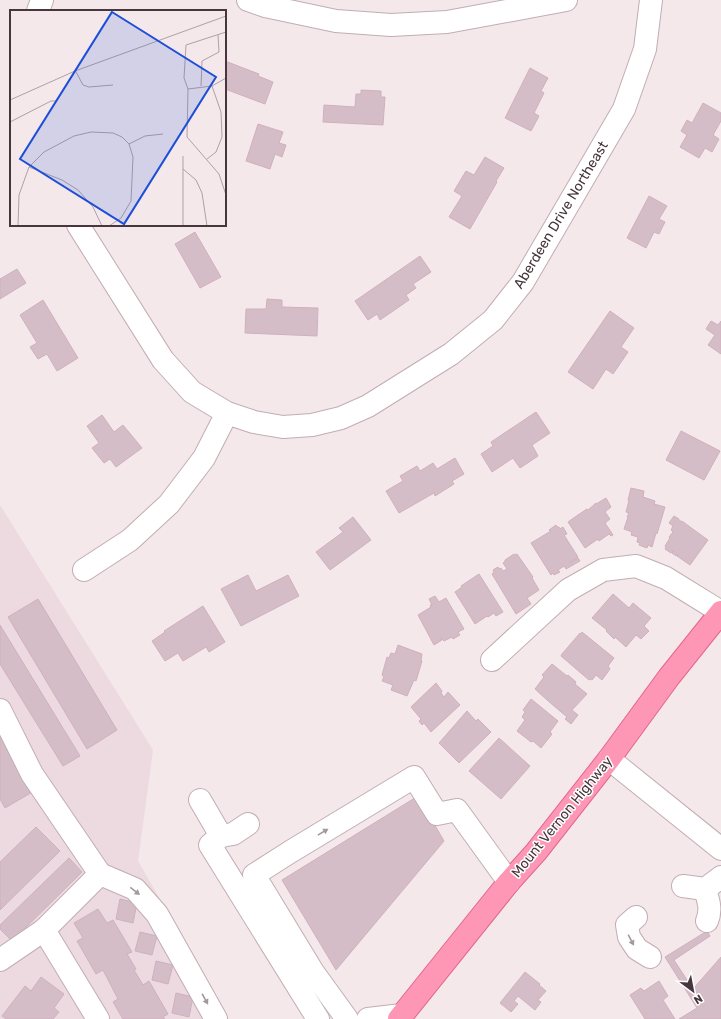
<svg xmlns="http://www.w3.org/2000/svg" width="721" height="1019" viewBox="0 0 721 1019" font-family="Rubik,sans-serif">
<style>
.residential{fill:#ecdae0}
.building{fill:#d5bdc7;stroke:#d0b0bd}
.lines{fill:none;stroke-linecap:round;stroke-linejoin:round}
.minor-casing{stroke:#c2adb5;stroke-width:24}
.major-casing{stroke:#e3668d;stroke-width:24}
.minor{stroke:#fff;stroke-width:22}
.major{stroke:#fe97b5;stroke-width:22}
.oneway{fill:#a39a9e}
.labels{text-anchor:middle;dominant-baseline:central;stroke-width:3;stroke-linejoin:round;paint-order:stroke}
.street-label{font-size:14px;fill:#47363d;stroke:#fff}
.inset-road{fill:none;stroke:#afa1a5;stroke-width:1}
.view{fill:#1d4ed8;fill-opacity:0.15;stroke:#1d4ed8;stroke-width:2}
.inset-edge{fill:none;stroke:#47363d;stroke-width:2}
</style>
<rect width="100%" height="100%" fill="#f4e8eb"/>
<polygon class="residential" points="0,505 153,750 138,861 229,1019 0,1019"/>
<g class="building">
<polygon points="225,61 259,74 258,76 273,82 265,104 225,89"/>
<polygon points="530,68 548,78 541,91 544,93 534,113 539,116 531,131 505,118"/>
<polygon points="361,90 381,91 381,97 385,97 383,125 323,122 324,105 355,107 356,94 361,94"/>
<polygon points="703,103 721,113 721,121 713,135 719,139 712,152 705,148 699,158 680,147 687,135 681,131 687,120 692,123"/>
<polygon points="258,124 283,132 279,143 286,145 282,157 275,154 270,169 246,161"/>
<polygon points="485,157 504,168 496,181 497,182 470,229 449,217 462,196 454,191 466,171 474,175"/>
<polygon points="649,196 667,206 659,219 665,222 659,234 654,232 646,248 627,238"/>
<polygon points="195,232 221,277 200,288 175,244"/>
<polygon points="420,256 431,272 413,284 416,288 406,295 409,300 380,320 377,314 368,320 355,301"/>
<polygon points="17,269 26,283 0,299 0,278 0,279"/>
<polygon points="267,299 282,300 282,307 318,308 317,336 245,333 246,309 266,309"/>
<polygon points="43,300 78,358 57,371 47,354 38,359 30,347 37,343 20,315"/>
<polygon points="610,311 634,328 621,347 628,352 613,374 606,369 593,389 568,372"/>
<polygon points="711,321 718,325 721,321 721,354 708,345 715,335 706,329"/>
<polygon points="536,412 550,433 532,445 538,456 520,468 513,458 492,472 481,454 493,446 491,442"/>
<polygon points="102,415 114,432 123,425 142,448 116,467 110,459 104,463 92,448 99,443 87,426"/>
<polygon points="681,431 720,451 704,480 666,460"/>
<polygon points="455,458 464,474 452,481 454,484 435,496 434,493 399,513 386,491 403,481 400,476 417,466 420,471 433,463 437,469"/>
<polygon points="631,488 644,491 643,497 655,501 654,504 665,507 657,534 656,533 652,547 648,545 647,548 639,545 640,543 637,542 638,537 631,535 632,532 624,529 628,517 627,517 629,513 626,512 629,500 628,500"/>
<polygon points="606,498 611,507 605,512 610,519 605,523 613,535 611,536 609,534 599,541 598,539 585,548 568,522 575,517 587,509 588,510 596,503 596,504"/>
<polygon points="674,516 679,519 678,519 682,522 682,521 690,527 708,540 690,565 677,556 678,555 677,554 676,556 672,553 673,551 671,553 665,549 666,547 665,546 670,538 669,537 673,532 671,530 673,526 669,523"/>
<polygon points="353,517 371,540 330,570 316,552 343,532 339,528"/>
<polygon points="556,525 557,527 559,527 560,529 563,527 567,534 564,535 578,557 570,562 570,563 578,558 580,561 566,569 564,566 558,570 560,572 554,575 553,573 551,575 531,543 551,531 549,530"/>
<polygon points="514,554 515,555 517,554 533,577 532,578 539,590 527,598 531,604 516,614 492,574 494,572 493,570 498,567 499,569 501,568 503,571 507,569 503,563 505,561 505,560"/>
<polygon points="479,574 503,612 496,616 494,613 488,617 487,616 475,624 455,592 462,587 461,586"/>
<polygon points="248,575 256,591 288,575 299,596 241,626 221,589"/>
<polygon points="613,594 629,608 633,603 651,618 644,626 649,631 641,639 636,635 626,647 615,637 614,639 606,631 607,630 592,618"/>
<polygon points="435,596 439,602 446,598 464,629 458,632 460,635 453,639 452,637 444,641 441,638 442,640 434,645 418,615 431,607 430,605 432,605 429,599"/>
<polygon points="38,599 117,730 87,749 8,617"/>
<polygon points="203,606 225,642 209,652 206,647 183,661 178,653 165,661 152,641 165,632 164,631"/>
<polygon points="0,625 80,756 63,766 0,664"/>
<polygon points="582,632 614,658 608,666 610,669 602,680 596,675 592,680 590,679 589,680 561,656 562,654 580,633 581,634"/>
<polygon points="398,645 422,654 421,660 422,661 416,681 414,680 407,696 391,690 393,685 382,681 384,677 382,675 387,657 389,658 391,653 395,654"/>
<polygon points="552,664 567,676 568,675 576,682 575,684 587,694 572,710 578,715 571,724 565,719 567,717 547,700 535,689 544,677 542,675"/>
<polygon points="436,683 442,691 441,693 444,697 448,692 460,705 431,732 424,723 422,725 419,721 421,719 411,707"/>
<polygon points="531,699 558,721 550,732 552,734 541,748 533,741 531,742 517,731 525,720 522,717 525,712 523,710"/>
<polygon points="467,711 476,721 478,719 491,732 459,763 439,743"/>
<polygon points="0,730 34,791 5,808 0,799"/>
<polygon points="499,738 530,766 501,799 469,771"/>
<polygon points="418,796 444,841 336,970 282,880"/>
<polygon points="36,827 60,851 0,910 0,862"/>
<polygon points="69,858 82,872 12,941 0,929 0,925"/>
<polygon points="120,899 137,903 133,923 116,919"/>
<polygon points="98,909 107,923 113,920 132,952 127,954 136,969 134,970 143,985 149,981 168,1014 163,1017 165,1019 123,1019 113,1002 118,999 103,970 96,974 77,941 83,938 74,923"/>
<polygon points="707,931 710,936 674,960 693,989 721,957 721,1019 679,1019 697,1008 665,957"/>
<polygon points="140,932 157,936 152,955 135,951"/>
<polygon points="156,961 173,965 168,984 152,980"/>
<polygon points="525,972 540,984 539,985 546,991 538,1000 541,1002 535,1010 518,996 514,1001 518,1004 511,1012 500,1003"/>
<polygon points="41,977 64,994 54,1008 59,1012 53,1019 6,1019 2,1016 25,986 31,991"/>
<polygon points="659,981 668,996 663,1000 675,1019 645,1019 630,995 641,988 644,991"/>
<polygon points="176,993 193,997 189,1017 172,1013"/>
</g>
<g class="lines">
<defs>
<g id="minor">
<polyline points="248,0 265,6 336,21 391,25 447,22 566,0"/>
<polyline points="38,11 42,0"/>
<polyline points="78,225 163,360 192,392 227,413 254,422 283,427 312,425 341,418 368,406 451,354 493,320 523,282 624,109 645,49 651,0"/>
<polyline points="84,570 130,540 169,504 204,458 227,413"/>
<polyline points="492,660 568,590 603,570 636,566 666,578 721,612"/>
<polyline points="0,710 32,774 100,874"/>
<polyline points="609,759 721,849"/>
<polyline points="200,800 221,836 210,845 318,1019"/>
<polyline points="221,836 233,834 248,824"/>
<polyline points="100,874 135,889 157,914 216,1019"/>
<polyline points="683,886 705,889 721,877"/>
<path d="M705 889C708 900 712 909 707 921"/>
<polyline points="636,917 627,925 629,937 637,949 650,957"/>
<polyline points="44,930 98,1019"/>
<polyline points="0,960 44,930 100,874"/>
<polyline points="347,1019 313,972 254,875 290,852 414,777 437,814 457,810 509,882"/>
<polyline points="368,1019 402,1015"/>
</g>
<polyline id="major" points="399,1019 509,882 536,852 609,759 669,677 721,612"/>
</defs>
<use href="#minor" class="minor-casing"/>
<use href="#major" class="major-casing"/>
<use href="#minor" class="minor"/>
<use href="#major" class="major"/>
</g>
<defs><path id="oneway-solid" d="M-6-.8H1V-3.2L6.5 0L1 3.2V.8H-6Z"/></defs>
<g class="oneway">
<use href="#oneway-solid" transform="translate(323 832) rotate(-31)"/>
<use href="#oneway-solid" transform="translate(135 891) rotate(38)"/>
<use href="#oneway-solid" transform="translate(631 940) rotate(62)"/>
<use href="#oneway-solid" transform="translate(205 999) rotate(61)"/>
</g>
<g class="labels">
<g class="street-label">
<text transform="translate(561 215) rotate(-59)">Aberdeen Drive Northeast</text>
<text transform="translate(562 817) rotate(-51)">Mount Vernon Highway</text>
</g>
</g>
<g transform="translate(10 10)">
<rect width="216" height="216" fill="#f4e8eb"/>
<path class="inset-road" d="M65 60 73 75 79 77 103 75M191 76 192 51 209 42 208 25M178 79 177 127 209 164 216 185M178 79 174 68 176 35 216 22M178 79 202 76 216 68M0 90 65 61 216 6M0 112 41 91H46M119 134 135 126 153 124M173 146V216M197 149 206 142 212 127 211 102 202 76M19 157 52 170 68 180 83 197 92 216M173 159 186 170 192 183 197 216M8 216 9 185 19 157 34 142 64 126 81 122 103 123 112 127 119 134 123 147 121 191 111 208 99 216"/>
<path class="view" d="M102 2 206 67 114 214 10 149Z"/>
<rect width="216" height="216" class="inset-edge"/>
</g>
<g transform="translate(693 991) rotate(148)" stroke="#ffffff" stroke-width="3" paint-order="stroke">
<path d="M0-3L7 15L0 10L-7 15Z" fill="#47363d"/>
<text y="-6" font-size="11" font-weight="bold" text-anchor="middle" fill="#47363d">N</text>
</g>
</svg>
